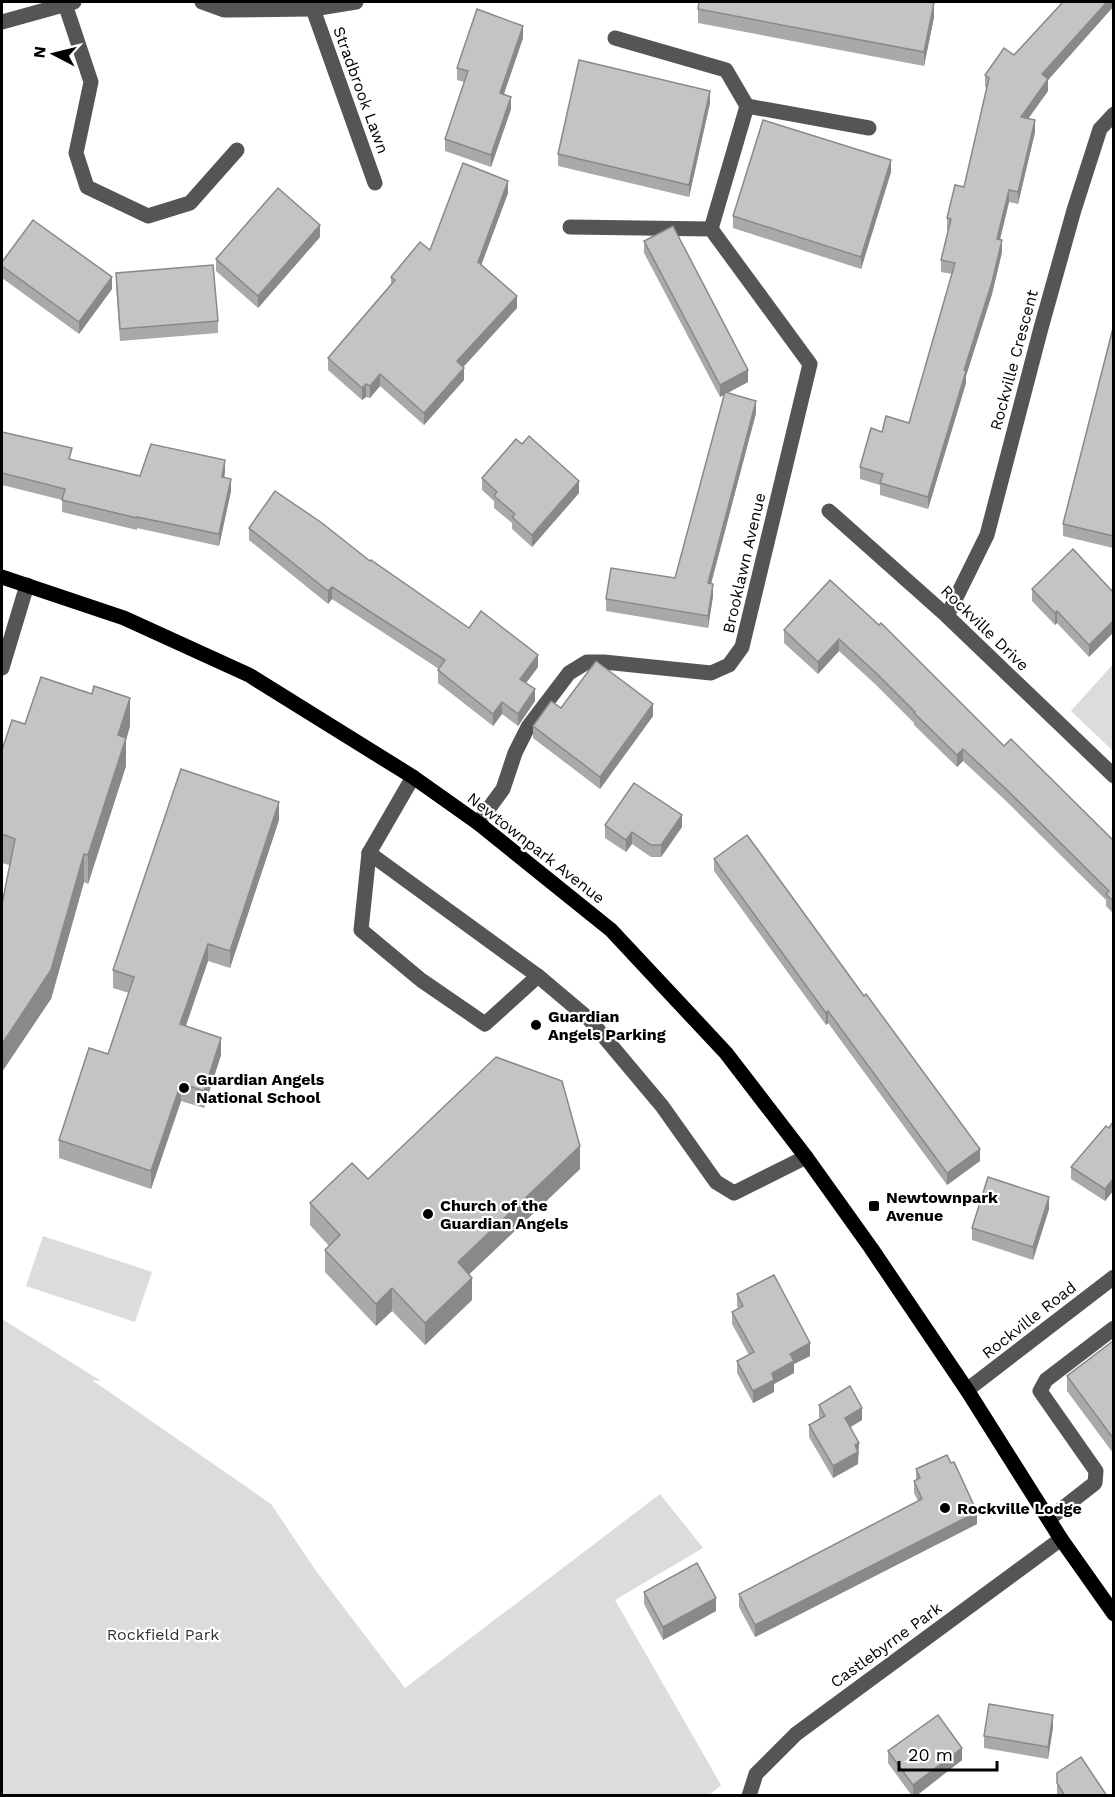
<svg xmlns="http://www.w3.org/2000/svg" width="1115" height="1797" viewBox="0 0 1115 1797" font-family="'Work Sans',sans-serif">
<style>
.green{fill:#dcdcdc}
.lines{fill:none;stroke-linecap:round;stroke-linejoin:round}
.minor{stroke:#555;stroke-width:15}
.major{stroke:#000;stroke-width:15}
.wall{fill:#a9a9a9}
.shaded-wall{fill:#898989}
.building{fill:#c4c4c4;stroke:#898989;stroke-width:1.5}
.poi-dot{fill:#000;stroke:#fff;stroke-width:2}
.labels{text-anchor:middle;dominant-baseline:central;stroke-width:4.5;stroke-linejoin:round;paint-order:stroke}
.street-label{font-size:16px;fill:#000;stroke:#fff}
.poi-label{font-size:16px;font-weight:bold;fill:#000;stroke:#fff;text-anchor:start}
.park-label{font-size:16px;fill:#333;stroke:#fff}
</style>
<rect width="100%" height="100%" fill="#fff"/>
<g class="green">
<polygon points="1113,664 1113,751 1071,711"/>
<polygon points="43,1236 152,1272 135,1322 26,1286"/>
<polygon points="2,1319 101,1381 92,1380 271,1504 316,1571 405,1688 660,1494 703,1548 615,1600 721,1785 708,1796 2,1795"/>
</g>
<g class="lines">
<g class="minor">
<polyline points="202,2 224,10 313,9 356,2"/>
<polyline points="65,4 91,82 76,153 87,187 148,216 190,203 237,150"/>
<polyline points="313,9 375,183"/>
<polyline points="2,22 74,2"/>
<polyline points="615,38 726,70 747,106 711,229"/>
<polyline points="747,106 869,128"/>
<polyline points="829,511 947,616 1114,776"/>
<polyline points="947,616 987,535 1041,328 1074,210 1100,129 1114,114"/>
<polyline points="2,668 27,585"/>
<polyline points="413,777 369,853 361,930 421,980 485,1024 538,976 589,1019 662,1106 716,1182 734,1193 806,1157"/>
<polyline points="478,823 503,789 515,753 528,727 569,673 587,662 604,662 711,673 729,665 742,647 810,364 711,229 570,227"/>
<polyline points="369,853 538,976"/>
<polyline points="967,1390 1114,1277"/>
<polyline points="1049,1519 1095,1483 1096,1471 1040,1391 1046,1380 1114,1328"/>
<polyline points="749,1796 756,1774 796,1734 1061,1539"/>
</g>
<polyline class="major" points="2,577 124,618 249,675 413,777 478,823 611,930 726,1053 806,1157 871,1248 967,1390 1061,1539 1114,1614"/>
</g>
<g class="wall">
<polygon points="1063,2 1113,2 1113,7 1048,80 1048,91 1028,118 1035,132 1018,204 1009,202 1000,240 1002,252 992,294 966,376 966,383 928,509 880,495 880,485 860,479 860,467 882,432 909,423 952,274 941,272 941,260 949,230 947,230 947,218 964,187 987,88 985,87 985,75 1014,55"/>
<polygon points="698,9 934,17 924,66 698,23"/>
<polygon points="523,38 504,94 511,109 491,167 445,151 445,139 464,82 457,80 457,68"/>
<polygon points="710,103 689,197 558,166 558,154"/>
<polygon points="891,172 861,269 733,228 733,216"/>
<polygon points="508,193 481,265 517,308 463,367 464,380 424,425 380,386 370,398 366,397 362,400 328,370 328,358 391,284 391,277 430,250"/>
<polygon points="320,237 258,308 216,271 216,259"/>
<polygon points="644,241 748,382 727,393 756,413 711,584 713,596 708,628 606,611 606,599 675,578 724,395 720,397 644,253"/>
<polygon points="2,262 112,289 79,334 2,278"/>
<polygon points="116,273 218,321 218,333 120,341 116,285"/>
<polygon points="1113,328 1113,548 1063,536 1063,524"/>
<polygon points="2,432 72,460 140,476 225,472 224,478 231,491 219,546 137,528 137,530 62,512 62,500 2,485"/>
<polygon points="482,478 579,493 532,547 512,529 512,523 494,508 494,501 482,490"/>
<polygon points="249,528 370,561 469,628 538,667 526,683 535,701 518,726 502,714 493,726 438,683 438,670 439,669 332,599 328,604 249,540"/>
<polygon points="830,580 1004,746 1113,840 1113,913 1106,906 1106,900 1005,800 963,761 957,767 914,725 914,723 875,684 839,651 818,674 784,643 784,630"/>
<polygon points="1032,589 1113,592 1089,657 1057,623 1055,625 1032,601"/>
<polygon points="561,708 653,716 600,789 533,738 533,726"/>
<polygon points="25,724 130,726 126,740 126,766 88,884 84,882 51,999 9,865 2,863 2,750"/>
<polygon points="279,820 230,968 208,961 186,1026 221,1055 204,1108 181,1101 151,1189 59,1158 59,1140 108,1054 129,993 113,988 113,970"/>
<polygon points="605,825 682,827 661,857 651,857 632,844 626,852 605,838"/>
<polygon points="714,859 980,1161 947,1185 828,1023 826,1025 714,871"/>
<polygon points="1113,1122 1113,1191 1105,1201 1071,1179 1071,1167 1109,1128"/>
<polygon points="580,1169 469,1274 472,1300 425,1345 392,1311 376,1326 325,1272 325,1250 329,1246 310,1225 310,1203 368,1179"/>
<polygon points="1049,1209 1033,1260 972,1240 972,1228"/>
<polygon points="737,1294 810,1356 794,1364 794,1373 774,1384 774,1392 753,1403 737,1373 737,1361 749,1355 732,1324 732,1312 739,1309 737,1306"/>
<polygon points="1113,1341 1113,1453 1067,1391 1067,1376"/>
<polygon points="819,1405 862,1420 851,1427 859,1455 858,1455 858,1464 833,1478 809,1437 809,1425 820,1419 819,1417"/>
<polygon points="916,1469 977,1524 755,1637 739,1607 739,1594 918,1501 914,1493 914,1481 916,1480"/>
<polygon points="644,1592 716,1611 663,1640 644,1604"/>
<polygon points="1053,1727 1048,1759 984,1748 984,1736"/>
<polygon points="888,1751 962,1760 916,1796 912,1796 888,1763"/>
<polygon points="1057,1773 1107,1796 1057,1796"/>
</g>
<g class="shaded-wall">
<polygon points="1107,2 1113,2 1113,7 1048,80 1048,91 1021,129 1021,117 1042,74"/>
<polygon points="934,3 934,17 924,66 924,52"/>
<polygon points="523,26 523,38 500,105 500,93"/>
<polygon points="710,91 710,103 689,197 689,185"/>
<polygon points="511,97 511,109 491,167 491,155"/>
<polygon points="1035,120 1035,132 1018,204 1018,192"/>
<polygon points="891,160 891,172 861,269 861,257"/>
<polygon points="508,181 508,193 478,274 478,262"/>
<polygon points="1009,190 1009,202 997,251 997,239"/>
<polygon points="320,225 320,237 258,308 258,296"/>
<polygon points="1002,240 1002,252 992,294 966,376 966,383 928,509 928,497"/>
<polygon points="112,277 112,289 79,334 79,322"/>
<polygon points="517,296 517,308 457,374 457,361"/>
<polygon points="464,368 464,380 424,425 424,413"/>
<polygon points="748,370 748,382 720,397 720,385"/>
<polygon points="380,374 380,386 370,398 370,386"/>
<polygon points="366,384 366,397 362,400 362,388"/>
<polygon points="756,401 756,413 708,595 708,583"/>
<polygon points="225,460 225,472 222,489 222,477"/>
<polygon points="231,479 231,491 219,546 219,534"/>
<polygon points="579,481 579,493 532,547 532,535"/>
<polygon points="713,584 713,596 708,628 708,616"/>
<polygon points="332,587 332,599 328,604 328,591"/>
<polygon points="1057,611 1057,623 1055,625 1055,613"/>
<polygon points="1113,621 1113,633 1089,657 1089,645"/>
<polygon points="839,639 839,651 818,674 818,662"/>
<polygon points="538,655 538,667 520,691 520,679"/>
<polygon points="535,689 535,701 518,726 518,714"/>
<polygon points="130,698 130,726 126,740 126,766 88,884 88,855 118,735"/>
<polygon points="502,702 502,714 493,726 493,714"/>
<polygon points="653,704 653,716 600,789 600,777"/>
<polygon points="963,749 963,761 957,767 957,755"/>
<polygon points="279,802 279,820 230,968 230,951"/>
<polygon points="682,815 682,827 661,857 661,845"/>
<polygon points="632,832 632,844 626,852 626,840"/>
<polygon points="84,854 84,882 51,999 2,1072 2,1044"/>
<polygon points="208,944 208,961 180,1042 180,1024"/>
<polygon points="828,1011 828,1023 826,1025 826,1013"/>
<polygon points="221,1038 221,1055 204,1108 204,1091"/>
<polygon points="181,1083 181,1101 151,1189 151,1171"/>
<polygon points="580,1146 580,1169 458,1285 458,1262"/>
<polygon points="980,1149 980,1161 947,1185 947,1173"/>
<polygon points="1113,1179 1113,1191 1105,1201 1105,1189"/>
<polygon points="1049,1197 1049,1209 1033,1260 1033,1247"/>
<polygon points="472,1278 472,1300 425,1345 425,1323"/>
<polygon points="392,1288 392,1311 376,1326 376,1304"/>
<polygon points="810,1343 810,1356 794,1364 794,1373 774,1384 774,1392 753,1403 753,1391 790,1354"/>
<polygon points="862,1408 862,1420 845,1430 845,1418"/>
<polygon points="859,1443 858,1464 833,1478 833,1466 855,1445"/>
<polygon points="977,1512 977,1524 755,1637 755,1625"/>
<polygon points="716,1598 716,1611 663,1640 663,1627"/>
<polygon points="1053,1715 1053,1727 1048,1759 1048,1747"/>
<polygon points="962,1748 962,1760 916,1796 913,1796 913,1785"/>
</g>
<g class="building">
<polygon points="699,2 926,2 934,3 924,52 698,9"/>
<polygon points="1063,2 1107,2 1042,74 1048,79 1021,117 1035,120 1018,192 1009,190 997,239 1002,240 992,282 964,370 966,371 928,497 880,483 883,474 860,467 871,428 882,432 886,416 909,423 955,263 941,260 951,219 947,218 955,185 964,187 989,78 985,75 1004,48 1014,55"/>
<polygon points="477,9 523,26 500,93 511,97 491,155 445,139 468,71 457,68"/>
<polygon points="579,60 710,91 689,185 558,154"/>
<polygon points="763,120 891,160 861,257 733,216"/>
<polygon points="463,163 508,181 478,262 517,296 457,361 464,368 424,413 380,374 370,386 366,384 362,388 328,358 395,280 391,277 420,242 430,250"/>
<polygon points="278,188 320,225 258,296 216,259"/>
<polygon points="33,220 112,277 79,322 2,266 2,262"/>
<polygon points="673,226 748,370 720,385 644,241"/>
<polygon points="213,265 218,321 120,329 116,273"/>
<polygon points="1113,328 1113,536 1063,524"/>
<polygon points="725,392 756,401 708,583 713,584 708,616 606,599 611,568 675,578"/>
<polygon points="2,432 72,448 69,459 140,476 151,444 225,460 222,477 231,479 219,534 137,517 137,518 62,500 65,489 2,473"/>
<polygon points="529,436 579,481 532,535 512,517 515,514 494,496 497,492 482,478 516,439 522,444"/>
<polygon points="275,491 322,523 370,561 371,560 469,628 481,611 538,655 520,679 535,689 518,714 502,702 493,714 438,670 445,660 332,587 328,591 249,528"/>
<polygon points="1073,549 1113,592 1113,621 1089,645 1057,611 1055,613 1032,589"/>
<polygon points="830,580 879,625 881,623 1004,746 1011,739 1113,840 1113,901 1106,894 1109,891 1005,788 963,749 957,755 914,713 915,712 875,672 839,639 818,662 784,630"/>
<polygon points="596,661 653,704 600,777 533,726 551,701 561,708"/>
<polygon points="41,677 92,694 94,686 130,698 118,735 126,738 88,855 84,854 51,970 2,1044 2,904 15,839 2,834 2,750 12,720 25,724"/>
<polygon points="181,769 279,802 230,951 208,944 180,1024 221,1038 204,1091 181,1083 151,1171 59,1140 89,1048 108,1054 134,977 113,970"/>
<polygon points="634,783 682,815 661,845 651,845 632,832 626,840 605,825"/>
<polygon points="747,835 864,996 866,994 980,1149 947,1173 828,1011 826,1013 714,859"/>
<polygon points="496,1057 562,1081 580,1146 458,1262 472,1278 425,1323 392,1288 376,1304 325,1250 340,1235 310,1203 352,1163 368,1179"/>
<polygon points="1113,1122 1113,1179 1105,1189 1071,1167 1106,1126 1109,1128"/>
<polygon points="988,1177 1049,1197 1033,1247 972,1228"/>
<polygon points="774,1275 810,1343 790,1354 794,1361 772,1373 774,1380 753,1391 737,1361 754,1352 732,1312 743,1306 737,1294"/>
<polygon points="1113,1341 1113,1438 1067,1376"/>
<polygon points="850,1386 862,1408 845,1418 859,1443 855,1445 858,1452 833,1466 809,1425 825,1416 819,1405"/>
<polygon points="947,1455 951,1463 954,1462 977,1512 755,1625 739,1594 922,1499 914,1481 920,1478 916,1469"/>
<polygon points="697,1563 716,1598 663,1627 644,1592"/>
<polygon points="989,1704 1053,1715 1048,1747 984,1736"/>
<polygon points="938,1715 962,1748 913,1785 888,1751"/>
<polygon points="1081,1757 1107,1796 1065,1796 1057,1783 1057,1773"/>
</g>
<g class="poi-dot">
<circle cx="536" cy="1025" r="6"/>
<circle cx="184" cy="1088" r="6"/>
<rect x="868" y="1200" width="12" height="12" rx="3"/>
<circle cx="428" cy="1214" r="6"/>
<circle cx="945" cy="1508" r="6"/>
</g>
<g class="labels">
<g class="street-label">
<text transform="translate(361 90) rotate(70)">Stradbrook Lawn</text>
<text transform="translate(1014 360) rotate(-75)">Rockville Crescent</text>
<text transform="translate(744 563) rotate(-77)">Brooklawn Avenue</text>
<text transform="translate(985 628) rotate(44)">Rockville Drive</text>
<text transform="translate(536 848) rotate(38)">Newtownpark Avenue</text>
<text transform="translate(1029 1320) rotate(-38)">Rockville Road</text>
<text transform="translate(886 1645) rotate(-36)">Castlebyrne Park</text>
</g>
<g class="poi-label">
<text x="548" y="1016">Guardian<tspan x="548" dy="18">Angels Parking</tspan></text>
<text x="196" y="1079">Guardian Angels<tspan x="196" dy="18">National School</tspan></text>
<text x="886" y="1197">Newtownpark<tspan x="886" dy="18">Avenue</tspan></text>
<text x="440" y="1205">Church of the<tspan x="440" dy="18">Guardian Angels</tspan></text>
<text x="957" y="1508">Rockville Lodge</text>
</g>
<g class="park-label">
<text x="163" y="1634">Rockfield Park</text>
</g>
</g>
<rect width="1115" height="1797" fill="none" stroke="#000000" stroke-width="6"/>
<g transform="translate(54 54) rotate(277)" stroke="#ffffff" stroke-width="4.5" paint-order="stroke">
<path d="M0-4.5L10 22L0 15L-10 22Z" fill="#000000"/>
<text y="-9" font-size="16" font-weight="bold" text-anchor="middle" fill="#000000">N</text>
</g>
<path d="M899 1761v9h98v-9" fill="none" stroke="#000000" stroke-width="3"/>
<text x="908" y="1761" font-size="18" fill="#000000" stroke="#ffffff" stroke-width="4.5" paint-order="stroke">20 m</text>
</svg>
